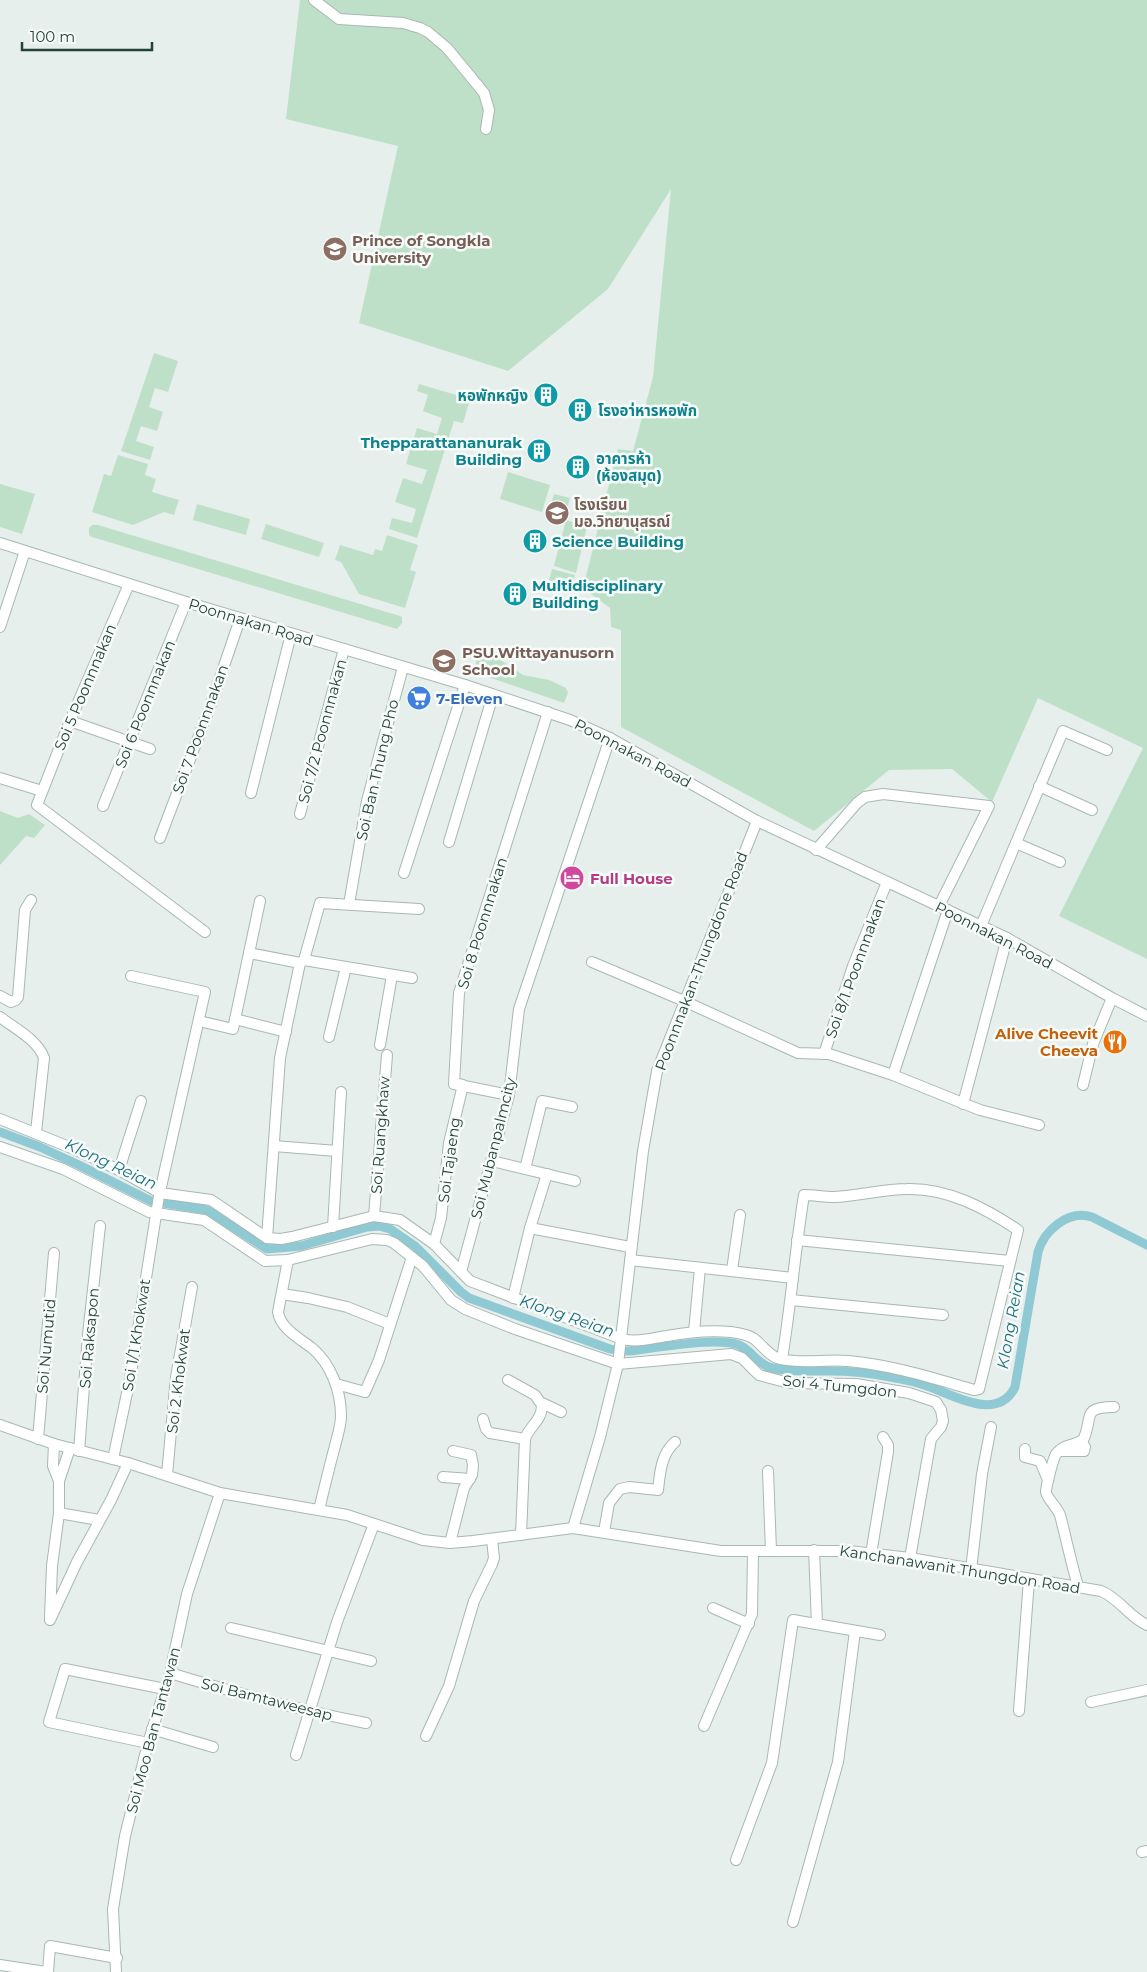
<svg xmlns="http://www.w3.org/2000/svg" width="1147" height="1972" viewBox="0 0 1147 1972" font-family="Montserrat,'Noto Sans Thai',sans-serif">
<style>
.green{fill:#bfe0c8}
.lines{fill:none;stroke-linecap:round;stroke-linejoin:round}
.canal{stroke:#8ec9d4;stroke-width:9}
.minor-casing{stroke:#a8b8b2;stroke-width:12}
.minor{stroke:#fff;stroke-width:10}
.labels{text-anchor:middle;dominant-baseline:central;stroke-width:5;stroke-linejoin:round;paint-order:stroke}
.education-label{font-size:15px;font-weight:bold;fill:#785e54;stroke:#f7fbf9;text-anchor:start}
.culture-label{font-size:15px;font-weight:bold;fill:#0d838f;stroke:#f7fbf9;text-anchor:start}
.street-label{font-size:15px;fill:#24423a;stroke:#f7fbf9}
.shop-label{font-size:15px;font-weight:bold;fill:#366cbe;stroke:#f7fbf9;text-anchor:start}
.hotel-label{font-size:15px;font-weight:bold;fill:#b23c85;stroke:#f7fbf9;text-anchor:start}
.food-label{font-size:15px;font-weight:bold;fill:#c56008;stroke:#f7fbf9;text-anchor:end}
.water-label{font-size:16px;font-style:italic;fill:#1c6f80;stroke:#f7fbf9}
</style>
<rect width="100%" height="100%" fill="#e6efeb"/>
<g class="green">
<polygon points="300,0 1147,0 1147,959 1059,916 1143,748 1038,698 992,802 952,769 889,770 814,831 621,727 621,630 611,627 610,608 583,588 618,449 633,451 653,377 671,189 608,289 508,371 359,323 398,146 286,119"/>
<polygon points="154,353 178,361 168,392 155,388 149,407 163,412 157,431 141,426 136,441 154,447 150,460 121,451"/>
<polygon points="419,384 470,399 463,423 454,421 417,538 389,529 392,518 412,523 416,509 395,502 403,478 422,484 427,470 406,464 417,428 437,434 442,418 423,411 428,395 417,391"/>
<polygon points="118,455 148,464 145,475 156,479 152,492 179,500 174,515 164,512 133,525 92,512 104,474 111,476"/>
<polygon points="508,472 550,485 542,512 500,499"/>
<polygon points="0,484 35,494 22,534 0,527"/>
<polygon points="554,494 570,498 564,521 547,517"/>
<polygon points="197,504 250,519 246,535 193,520"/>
<polygon points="566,520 587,526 576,573 554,566"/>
<polygon points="266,524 324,543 319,557 261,539"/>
<polygon points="92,525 98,525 400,616 402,617 402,623 397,629 92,537 89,535 89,528"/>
<polygon points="387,535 418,545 410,570 416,572 405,608 359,594 341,562 335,560 340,545 373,555 375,549 382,551"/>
<polygon points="552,569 575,575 571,590 548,584"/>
<polygon points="479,648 493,655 523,675 549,680 566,688 568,693 564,703 474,672"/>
<polygon points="0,811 18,818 29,814 45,825 34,838 26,836 0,865"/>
</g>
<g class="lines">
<path class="canal" d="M0 1132 40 1147 79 1165 151 1201 207 1210 267 1249 301 1246 367 1227 379 1226 390 1229 415 1246 461 1292 469 1298 610 1349C624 1353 638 1350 652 1348 678 1345 705 1340 731 1343 750 1345 755 1364 772 1368 791 1372 810 1371 829 1371 849 1371 870 1373 890 1377 903 1379 917 1382 930 1387 955 1396 998 1422 1015 1387L1038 1252C1044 1231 1068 1209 1092 1217L1147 1245"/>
<defs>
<g id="minor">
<polyline points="314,0 339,19 403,23 420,28 428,32 447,48 484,93 489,110 486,129"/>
<polyline points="0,543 186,602 465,685 570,720 610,738 757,821 1007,938 1112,998 1147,1016"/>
<polyline points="129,584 70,721 37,805 205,932"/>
<polyline points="0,627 25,551"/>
<polyline points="70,721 150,749"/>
<polyline points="0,778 42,791"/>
<polyline points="1039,786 1092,810"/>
<polyline points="251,793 291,634"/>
<polyline points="103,806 186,602"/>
<polyline points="300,814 344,649"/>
<polyline points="160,838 211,704 240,619"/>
<polyline points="449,842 493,695"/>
<polyline points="1016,843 1060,862"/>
<polyline points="816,850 857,803 865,797 883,794 989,806 939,906"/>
<polyline points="404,873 465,685"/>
<polyline points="349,904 367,801 403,667"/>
<polyline points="981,926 1063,731 1107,750"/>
<polyline points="249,953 300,963"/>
<polyline points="304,960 412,978"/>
<polyline points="592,962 684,1001 798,1053 829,1054 893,1075 980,1110 1039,1125"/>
<polyline points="0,996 11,1002 16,1000 18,997 25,910 31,900"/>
<path d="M0 1017C14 1028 38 1040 44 1058L36 1132"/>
<polyline points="235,1019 286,1032"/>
<polyline points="199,1021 233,1029 260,901"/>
<polyline points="329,1037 346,967"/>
<polyline points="380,1045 392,975"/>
<polyline points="824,1054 853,966 887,882"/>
<polyline points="893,1075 948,910"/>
<polyline points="1083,1085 1093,1044 1112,998"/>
<polyline points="509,1095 454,1084 459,993 548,712"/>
<polyline points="963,1104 1007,938"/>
<path d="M0 1119 74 1149 119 1170 160 1193 211 1200 267 1238 281 1239 292 1237 374 1216 400 1220 434 1244 470 1281 622 1339C637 1343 652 1338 667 1336 688 1332 710 1330 731 1332 739 1333 746 1334 753 1338 762 1344 768 1356 780 1359 802 1364 826 1359 848 1361 892 1365 932 1378 974 1390L979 1389 1018 1230C985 1208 948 1188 907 1189 883 1189 859 1196 834 1197 824 1197 814 1195 804 1195 795 1250 791 1305 782 1359"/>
<polyline points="274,1146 337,1151"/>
<polyline points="0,1147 63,1169 149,1212 204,1220 265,1261 288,1260 372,1239 387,1240 394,1243 423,1266 451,1300 465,1309 515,1329 618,1364 731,1354 742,1358 759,1375 789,1383 856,1384 909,1393 936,1402 941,1410 943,1421 941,1427 931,1439 910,1558"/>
<polyline points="492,1161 575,1181"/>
<polyline points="525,1169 542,1101 572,1107"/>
<polyline points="119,1170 141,1101"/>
<polyline points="374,1216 387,1055"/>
<polyline points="333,1227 341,1092"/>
<polyline points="530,1228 630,1247"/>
<polyline points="267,1238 280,1058 300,963 304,960 320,903 419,909"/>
<polyline points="797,1240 1010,1261"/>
<polyline points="434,1244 441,1218 449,1143 463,1085 458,1084"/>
<path d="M288 1260 278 1312C280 1328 300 1339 312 1348 331 1364 341 1391 341 1416 341 1426 337 1437 335 1446 329 1468 324 1489 319 1510"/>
<polyline points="630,1260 793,1278"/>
<polyline points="732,1270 740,1215"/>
<polyline points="461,1272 509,1095 519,1009 610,738"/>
<polyline points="282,1294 308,1298 347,1307 390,1324"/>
<polyline points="513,1298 530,1228 547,1174"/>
<polyline points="791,1300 943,1315"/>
<polyline points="694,1332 700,1268"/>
<path d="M508 1380 535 1395 542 1405C542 1421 529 1426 525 1439L521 1535"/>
<polyline points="336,1384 365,1392 379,1360 412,1257"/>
<polyline points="542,1403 561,1412"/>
<polyline points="483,1419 486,1429 490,1433 525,1439"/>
<path d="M0 1425 54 1444 128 1463 220 1493 347 1515 423 1540 450 1543 473 1541 573 1528 721 1551H849L910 1558 1101 1591C1119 1598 1129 1617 1147 1625"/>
<polyline points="38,1439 54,1253"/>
<polyline points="54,1444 53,1466 59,1481"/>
<polyline points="70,1448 59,1481 59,1513 99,1520"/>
<polyline points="1025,1449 1025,1457 1040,1461 1048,1480"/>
<polyline points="79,1451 88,1335 100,1226"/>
<polyline points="1060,1451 1084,1451 1085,1447 1081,1441"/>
<polyline points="113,1459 130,1379 159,1196 205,992 131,976"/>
<polyline points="768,1471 771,1551"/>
<polyline points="167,1475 176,1377 192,1287"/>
<polyline points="443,1477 470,1479"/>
<polyline points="573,1528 600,1437 618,1364 643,1151 657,1071 757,821"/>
<path d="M604 1532 609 1503 620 1489 629 1487 658 1490C660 1473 661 1454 675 1442"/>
<polyline points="450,1543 464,1488 472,1475 473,1465 471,1455 453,1451"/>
<polyline points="814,1550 817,1624"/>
<polyline points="871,1554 888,1452 888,1445 883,1437"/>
<polyline points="971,1570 982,1474 991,1427"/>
<path d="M1078 1586C1071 1562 1066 1538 1060 1515 1057 1507 1046 1497 1046 1492 1046 1486 1053 1459 1056 1454 1065 1443 1072 1447 1083 1440 1094 1418 1080 1407 1114 1407"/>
<polyline points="713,1608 749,1624"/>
<polyline points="50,1617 52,1566 59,1513"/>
<polyline points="50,1620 77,1562 111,1500 128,1463"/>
<polyline points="231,1628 371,1661"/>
<path d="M170 1673C235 1693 299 1710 366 1723"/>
<polyline points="1091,1702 1147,1690"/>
<polyline points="1019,1711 1029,1580"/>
<polyline points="704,1726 752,1614 753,1552"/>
<polyline points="152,1729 213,1747"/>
<polyline points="426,1736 449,1686 474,1601 492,1564 494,1558 492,1539"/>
<polyline points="148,1743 49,1722 65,1669 165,1689"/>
<polyline points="296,1755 337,1622 374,1524"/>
<polyline points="1142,1852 1147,1851"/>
<polyline points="736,1860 772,1763 793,1620 880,1635"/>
<polyline points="793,1922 838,1762 855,1631"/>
<polyline points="0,1965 46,1972"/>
<polyline points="48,1972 50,1946 117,1958"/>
<polyline points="116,1972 113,1909 125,1836 148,1743 170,1673 187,1594 220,1493"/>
</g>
</defs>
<use href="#minor" class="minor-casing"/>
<use href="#minor" class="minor"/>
</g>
<defs>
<symbol id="university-disc" viewBox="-11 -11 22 22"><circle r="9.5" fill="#8d6e63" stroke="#f7fbf9"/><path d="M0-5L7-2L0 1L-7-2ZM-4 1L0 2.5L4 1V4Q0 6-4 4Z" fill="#fff"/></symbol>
<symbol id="building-disc" viewBox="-11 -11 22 22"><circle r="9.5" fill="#0f9aa8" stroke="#f7fbf9"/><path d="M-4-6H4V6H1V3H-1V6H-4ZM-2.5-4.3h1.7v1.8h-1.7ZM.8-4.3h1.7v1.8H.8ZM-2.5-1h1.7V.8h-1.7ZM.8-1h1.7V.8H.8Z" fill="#fff"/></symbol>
<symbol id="school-disc" viewBox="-11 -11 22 22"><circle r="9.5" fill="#8d6e63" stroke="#f7fbf9"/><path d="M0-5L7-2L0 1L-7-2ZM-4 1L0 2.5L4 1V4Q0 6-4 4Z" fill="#fff"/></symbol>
<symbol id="supermarket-disc" viewBox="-11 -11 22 22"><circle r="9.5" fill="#3f7fe0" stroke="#f7fbf9"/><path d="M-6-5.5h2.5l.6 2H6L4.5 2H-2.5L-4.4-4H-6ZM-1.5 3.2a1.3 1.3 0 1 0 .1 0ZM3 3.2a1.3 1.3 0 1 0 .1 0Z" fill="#fff"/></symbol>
<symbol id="hotel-disc" viewBox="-11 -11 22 22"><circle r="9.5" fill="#d1479c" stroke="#f7fbf9"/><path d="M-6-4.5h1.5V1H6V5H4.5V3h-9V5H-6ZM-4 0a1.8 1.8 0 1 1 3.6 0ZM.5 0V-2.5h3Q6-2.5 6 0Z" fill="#fff"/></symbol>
<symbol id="restaurant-disc" viewBox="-11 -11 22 22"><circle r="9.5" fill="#e8710a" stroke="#f7fbf9"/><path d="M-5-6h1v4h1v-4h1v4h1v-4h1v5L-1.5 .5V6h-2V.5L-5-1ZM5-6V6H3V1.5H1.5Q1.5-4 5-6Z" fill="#fff"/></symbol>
</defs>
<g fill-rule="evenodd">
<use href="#university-disc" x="321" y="235" width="28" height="28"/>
<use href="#building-disc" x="532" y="381" width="28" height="28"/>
<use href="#building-disc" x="566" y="396" width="28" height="28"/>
<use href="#building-disc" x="525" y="437" width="28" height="28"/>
<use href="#building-disc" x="564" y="453" width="28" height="28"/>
<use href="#school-disc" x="543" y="499" width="28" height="28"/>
<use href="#building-disc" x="521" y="527" width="28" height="28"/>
<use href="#building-disc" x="501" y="580" width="28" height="28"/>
<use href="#school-disc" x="430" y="647" width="28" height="28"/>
<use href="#supermarket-disc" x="405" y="684" width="28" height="28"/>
<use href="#hotel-disc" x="558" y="864" width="28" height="28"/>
<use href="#restaurant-disc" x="1101" y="1028" width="28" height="28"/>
</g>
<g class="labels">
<g class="education-label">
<text x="352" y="240">Prince of Songkla<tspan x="352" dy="17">University</tspan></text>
<text x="574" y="504">โรงเรียน<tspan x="574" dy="17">มอ.วิทยานุสรณ์</tspan></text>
<text x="462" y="652">PSU.Wittayanusorn<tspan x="462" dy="17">School</tspan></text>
</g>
<g class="culture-label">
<text x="528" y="395" text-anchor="end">หอพักหญิง</text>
<text x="598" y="410">โรงอา่หารหอพัก</text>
<text x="522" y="442" text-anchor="end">Thepparattananurak<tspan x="522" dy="17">Building</tspan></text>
<text x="596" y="458">อาคารห้า<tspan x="596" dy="17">(ห้องสมุด)</tspan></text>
<text x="552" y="541">Science Building</text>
<text x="532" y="585">Multidisciplinary<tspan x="532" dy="17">Building</tspan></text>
</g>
<g class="street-label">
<text transform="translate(251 622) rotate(17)">Poonnakan Road</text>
<text transform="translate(85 687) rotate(-67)">Soi 5 Poonnnakan</text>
<text transform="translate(145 704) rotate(-68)">Soi 6 Poonnnakan</text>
<text transform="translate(200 729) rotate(-70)">Soi 7 Poonnnakan</text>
<text transform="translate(322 731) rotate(-75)">Soi 7/2 Poonnnakan</text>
<text transform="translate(633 753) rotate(28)">Poonnakan Road</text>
<text transform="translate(377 770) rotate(-77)">Soi Ban Thung Pho</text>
<text transform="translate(482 923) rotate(-73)">Soi 8 Poonnnakan</text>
<text transform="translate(994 935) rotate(27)">Poonnakan Road</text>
<text transform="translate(701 961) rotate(-69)">Poonnnakan-Thungdone Road</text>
<text transform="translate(855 968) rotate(-70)">Soi 8/1 Poonnnakan</text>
<text transform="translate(380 1135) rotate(-86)">Soi Ruangkhaw</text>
<text transform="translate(493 1148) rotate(-76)">Soi Mubanpalmcity</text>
<text transform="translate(449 1160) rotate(-82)">Soi Tajaeng</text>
<text transform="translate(136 1335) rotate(-81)">Soi 1/1 Khokwat</text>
<text transform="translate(89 1338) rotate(-85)">Soi Raksapon</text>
<text transform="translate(46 1346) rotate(-85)">Soi Numutid</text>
<text transform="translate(178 1381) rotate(-83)">Soi 2 Khokwat</text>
<text transform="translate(840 1386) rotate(6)">Soi 4 Tumgdon</text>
<text transform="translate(960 1569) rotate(9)">Kanchanawanit Thungdon Road</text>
<text transform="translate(267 1699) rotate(14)">Soi Bamtaweesap</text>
<text transform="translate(153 1730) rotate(-75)">Soi Moo Ban Tantawan</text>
</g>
<g class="shop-label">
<text x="436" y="698">7-Eleven</text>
</g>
<g class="hotel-label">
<text x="590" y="878">Full House</text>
</g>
<g class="food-label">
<text x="1098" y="1033">Alive Cheevit<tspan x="1098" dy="17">Cheeva</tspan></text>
</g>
<g class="water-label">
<text transform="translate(111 1164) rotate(25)">Klong Reian</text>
<text transform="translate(567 1316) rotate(19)">Klong Reian</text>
<text transform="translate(1011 1320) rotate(-80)">Klong Reian</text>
</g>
</g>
<path d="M22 42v8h130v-8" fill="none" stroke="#24423a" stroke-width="2.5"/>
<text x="30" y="42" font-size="15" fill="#24423a" stroke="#f7fbf9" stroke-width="4" paint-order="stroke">100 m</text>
</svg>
